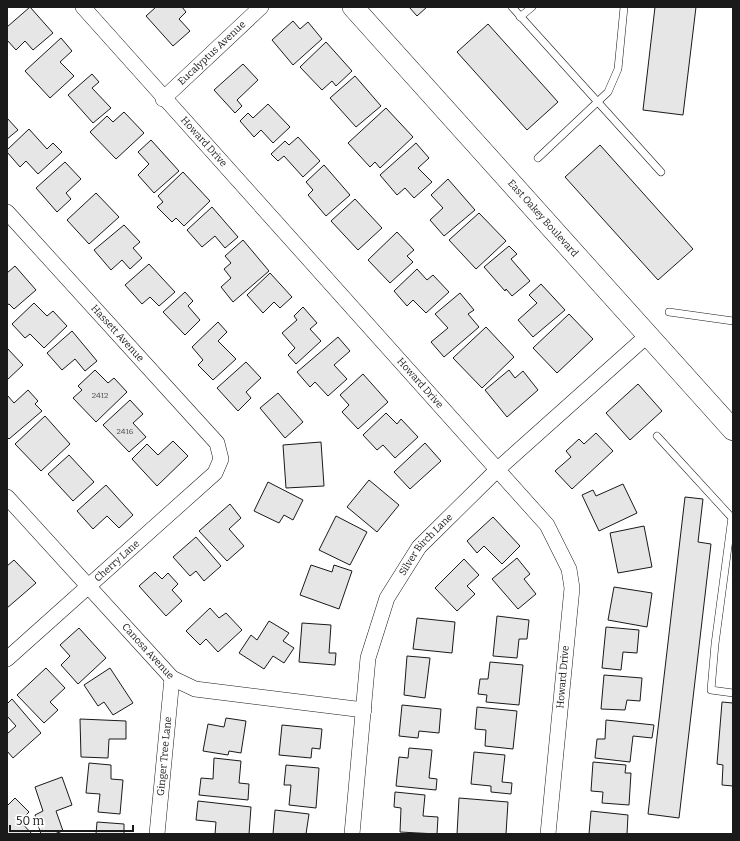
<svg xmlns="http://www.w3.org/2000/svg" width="740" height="841" viewBox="0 0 740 841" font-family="Bitter,serif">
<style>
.building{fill:#e6e6e6;stroke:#1a1a1a}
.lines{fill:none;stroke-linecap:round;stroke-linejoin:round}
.lane-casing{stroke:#1a1a1a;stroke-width:8}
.street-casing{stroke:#1a1a1a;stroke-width:16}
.secondary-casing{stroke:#1a1a1a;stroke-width:22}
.lane{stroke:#fff;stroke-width:7}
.street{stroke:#fff;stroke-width:15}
.secondary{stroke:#fff;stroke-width:21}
.labels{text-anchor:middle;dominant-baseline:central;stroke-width:3;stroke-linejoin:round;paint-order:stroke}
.number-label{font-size:8px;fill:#4d4d4d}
.street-label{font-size:10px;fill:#1a1a1a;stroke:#fff}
</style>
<rect width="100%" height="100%" fill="#fff"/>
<g class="building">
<polygon points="30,7 53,33 33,50 25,41 16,50 7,40 7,27"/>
<polygon points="156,7 182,7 186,12 179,19 190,31 173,46 146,16"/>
<polygon points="409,7 427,7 417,16"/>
<polygon points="655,7 696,7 683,115 643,110"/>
<polygon points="293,21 300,29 308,22 322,39 293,65 272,40"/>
<polygon points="488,24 558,102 527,130 457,52"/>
<polygon points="61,38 72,51 60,62 74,76 50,98 25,71"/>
<polygon points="326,42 352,71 336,86 332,81 322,90 300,67"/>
<polygon points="243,64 258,80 237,100 242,106 235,113 214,90"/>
<polygon points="92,74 99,82 92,88 111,108 93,123 68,95"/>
<polygon points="355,76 381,106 356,127 330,98"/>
<polygon points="268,104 290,127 273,143 261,130 254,137 240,121 248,113 253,118"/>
<polygon points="386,108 413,137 380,168 375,162 370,167 348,143"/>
<polygon points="124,112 144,133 116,159 90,132 107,116 113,122"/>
<polygon points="7,118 18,130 7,139"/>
<polygon points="29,129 47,149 53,143 62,152 38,174 26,161 20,167 7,152 7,150"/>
<polygon points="298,137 320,161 303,177 284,156 278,161 271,154 285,141 289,145"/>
<polygon points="151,140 179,171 154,193 138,175 149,164 138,152"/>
<polygon points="416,143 429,158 418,168 432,182 414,198 405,188 397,195 380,175"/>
<polygon points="600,145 693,249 658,280 565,177"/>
<polygon points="65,162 81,179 66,193 71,199 57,212 36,188"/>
<polygon points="324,165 350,195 326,216 308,195 313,190 306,182"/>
<polygon points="183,172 210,201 184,226 176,218 172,222 157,207 163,202 158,196"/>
<polygon points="448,179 475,210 444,236 430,220 443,208 431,195"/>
<polygon points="96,193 119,217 89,244 67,220"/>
<polygon points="355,199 382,228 358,250 331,221"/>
<polygon points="212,207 238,237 225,248 215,236 202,247 187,230"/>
<polygon points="479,213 506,241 476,269 449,240"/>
<polygon points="124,225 140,242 133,248 142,258 130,269 122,260 111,270 94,250"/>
<polygon points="397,232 414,250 407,256 413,262 390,283 368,260"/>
<polygon points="243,240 269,271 233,302 221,287 231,278 224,269 231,263 225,256"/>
<polygon points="509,246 517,254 511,259 530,281 512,296 506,289 505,291 484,267"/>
<polygon points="149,264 175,292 159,306 150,297 142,304 125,285"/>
<polygon points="15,266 36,290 14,309 9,304 7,305 7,273"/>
<polygon points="417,269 427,280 433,275 449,292 426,313 413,300 407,306 394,291"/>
<polygon points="270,273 292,297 280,308 274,302 263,313 247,295"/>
<polygon points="541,284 565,310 533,337 518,320 537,303 529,295"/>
<polygon points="185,292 193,301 188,306 200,320 185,335 163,312"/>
<polygon points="460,293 474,310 468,314 479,327 444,357 431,342 448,328 435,314"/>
<polygon points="34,303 47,316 53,311 67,326 44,348 30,334 25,338 12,324"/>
<polygon points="303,307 317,323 310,329 321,341 296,364 288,355 295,348 282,333 297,320 294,316"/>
<polygon points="569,314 593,339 557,373 533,348"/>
<polygon points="218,322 227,332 218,341 236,359 213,380 198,365 203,360 192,347"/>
<polygon points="486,327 514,357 482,388 453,358"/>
<polygon points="72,331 97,361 85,371 75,359 62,370 47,353"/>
<polygon points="338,337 350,351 334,365 347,379 328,396 315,382 310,387 297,372"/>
<polygon points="7,348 23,365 7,380"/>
<polygon points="246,362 261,378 246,392 251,398 238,411 217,388"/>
<polygon points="95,370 108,383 114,378 127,392 96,422 73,398 82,390 78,386"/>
<polygon points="509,370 515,378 523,371 538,390 507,417 485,390"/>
<polygon points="363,374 388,402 358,429 342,412 349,405 340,395"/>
<polygon points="638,384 662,411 630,440 606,413"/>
<polygon points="28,390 38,401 35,404 42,411 9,439 7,437 7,395 14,403"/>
<polygon points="278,393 303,422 285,438 260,408"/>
<polygon points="130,400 143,414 133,423 146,437 129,452 103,425"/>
<polygon points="386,413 397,424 401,419 418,437 395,458 383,445 377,450 363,435"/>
<polygon points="45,416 70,444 41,471 15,444"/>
<polygon points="596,433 613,451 572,489 555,471 571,457 566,451 579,439 584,444"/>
<polygon points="173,441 188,456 157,486 132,459 147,444 158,455"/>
<polygon points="321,442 324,486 286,488 283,445"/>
<polygon points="425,443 441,461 410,489 394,472"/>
<polygon points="69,455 94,482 73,501 48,474"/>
<polygon points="369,480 399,505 377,532 347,507"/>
<polygon points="268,482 303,500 293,520 284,515 279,523 254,511"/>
<polygon points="623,484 637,513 599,531 582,495 593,490 596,496"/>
<polygon points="106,485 133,515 119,528 107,516 93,529 77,511"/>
<polygon points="685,497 703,499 698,542 711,544 679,818 648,814"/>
<polygon points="230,504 241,518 229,529 244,546 227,561 199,531"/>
<polygon points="336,516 367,532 350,565 319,550"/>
<polygon points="493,517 520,546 502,564 484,546 477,553 467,541"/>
<polygon points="644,526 652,567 618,573 610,533"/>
<polygon points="196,537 221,566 204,581 196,571 190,576 173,557"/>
<polygon points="517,558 530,574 524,579 536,594 518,609 492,579"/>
<polygon points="464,559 479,575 467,586 475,594 457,611 435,588"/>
<polygon points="14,560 36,583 7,608 7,566"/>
<polygon points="311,565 332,572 334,565 352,571 339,609 300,595"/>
<polygon points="155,572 162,579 168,573 178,584 172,590 182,601 166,616 139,586"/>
<polygon points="614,587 652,593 647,627 608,620"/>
<polygon points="210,608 219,618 226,613 242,630 218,652 206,639 200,645 186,631"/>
<polygon points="497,616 529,620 527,639 519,639 517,658 493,656"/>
<polygon points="417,618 455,622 452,653 413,649"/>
<polygon points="269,621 289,633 283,641 294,648 284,663 273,656 264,669 239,653 251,635 257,640"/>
<polygon points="302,623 331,625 329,653 336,653 335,665 299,662"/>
<polygon points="606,627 639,630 637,653 623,652 621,670 602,668"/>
<polygon points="79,628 106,658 78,684 61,665 70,656 60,645"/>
<polygon points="407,656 430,658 425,698 404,695"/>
<polygon points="490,662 523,665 519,705 486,702 487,695 478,694 480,679 488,679"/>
<polygon points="46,668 65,688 50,702 58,710 44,723 17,695"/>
<polygon points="110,668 133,703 113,715 104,702 98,706 84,685"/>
<polygon points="604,675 642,678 640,701 627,700 625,710 601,709"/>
<polygon points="12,699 41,733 13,758 7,751 7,734 16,726 7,716 7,704"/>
<polygon points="722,702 733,703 733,786 722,785 723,765 717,764"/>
<polygon points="402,705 441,709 439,733 419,731 418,738 399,736"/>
<polygon points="477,707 517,711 513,749 485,746 486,730 475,729"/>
<polygon points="226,718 246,721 241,753 229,751 228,755 203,751 208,724 224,727"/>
<polygon points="80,719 126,721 126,739 109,739 108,758 81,757"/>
<polygon points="606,720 654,725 652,738 633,736 630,762 595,758 597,739 605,739"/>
<polygon points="282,725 322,729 320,749 312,748 311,758 279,755"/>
<polygon points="409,748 432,750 429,778 437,779 436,790 396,786 399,757 408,758"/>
<polygon points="474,752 505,755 502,782 512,783 511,794 491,792 491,786 471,784"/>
<polygon points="214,758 241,761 239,783 249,784 248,800 199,795 201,778 213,779"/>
<polygon points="593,762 626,765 625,773 631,773 629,805 602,803 603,792 591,791"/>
<polygon points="89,763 111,765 111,779 123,780 120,814 98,812 100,794 86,793"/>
<polygon points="286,765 319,768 316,808 289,805 291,785 284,785"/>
<polygon points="62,777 72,805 56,811 63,831 54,834 41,834 35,815 43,811 35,787"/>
<polygon points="395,792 425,795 423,816 438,817 437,834 400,832 401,808 394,807"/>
<polygon points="15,798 29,812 20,821 32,834 7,834 7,806"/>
<polygon points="459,798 508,802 506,834 457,834"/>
<polygon points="198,801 251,807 249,834 215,834 216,822 196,820"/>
<polygon points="275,810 309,814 306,834 273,834"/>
<polygon points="591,811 628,815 627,834 589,834"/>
<polygon points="97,822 124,824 124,834 96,834"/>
</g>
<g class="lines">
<defs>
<g id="lane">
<polyline points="512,7 661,172"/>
<polyline points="520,17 532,7"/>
<polyline points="538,158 608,92 618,69 624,7"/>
<polyline points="669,312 733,321"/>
<polyline points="657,436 733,519"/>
<polyline points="732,517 715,644 711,690 733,693"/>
</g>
<g id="street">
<path id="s1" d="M83 7 547 525 569 569 572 588 548 834"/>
<path id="s2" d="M163 99 261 7"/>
<path id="s3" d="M7 212 217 443 221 459 215 473 7 659"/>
<path id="s4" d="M7 497 172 678 195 689 364 710"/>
<path id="s5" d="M157 834 172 678"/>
<path id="s6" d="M352 834 368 658 387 598 419 547 498 469 649 334"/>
</g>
<g id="secondary">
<path id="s7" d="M353 7 733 430"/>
</g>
</defs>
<use href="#lane" class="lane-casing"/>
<use href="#street" class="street-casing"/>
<use href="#secondary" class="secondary-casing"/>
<use href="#lane" class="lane"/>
<use href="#street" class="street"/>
<use href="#secondary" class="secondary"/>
</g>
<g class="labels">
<g class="number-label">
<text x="100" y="395">2412</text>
<text x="125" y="431">2416</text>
</g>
<g class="street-label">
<text stroke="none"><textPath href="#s2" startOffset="67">Eucalyptus Avenue</textPath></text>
<text stroke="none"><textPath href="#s1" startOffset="181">Howard Drive</textPath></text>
<text stroke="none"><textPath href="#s7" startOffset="284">East Oakey Boulevard</textPath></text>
<text stroke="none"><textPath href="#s3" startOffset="164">Hassett Avenue</textPath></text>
<text stroke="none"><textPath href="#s1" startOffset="505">Howard Drive</textPath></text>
<text stroke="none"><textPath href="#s6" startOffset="306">Silver Birch Lane</textPath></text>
<text transform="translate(117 561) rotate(-42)">Cherry Lane</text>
<text stroke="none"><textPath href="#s4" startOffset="209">Canosa Avenue</textPath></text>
<text transform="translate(563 677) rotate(-85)">Howard Drive</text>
<text stroke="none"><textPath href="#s5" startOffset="78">Ginger Tree Lane</textPath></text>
</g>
</g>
<rect width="740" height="841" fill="none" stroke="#1a1a1a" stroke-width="16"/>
<path d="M10 825v6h123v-6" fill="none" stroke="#1a1a1a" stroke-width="2"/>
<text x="16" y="825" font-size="12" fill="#1a1a1a" stroke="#ffffff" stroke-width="3" paint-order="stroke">50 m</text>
</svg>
